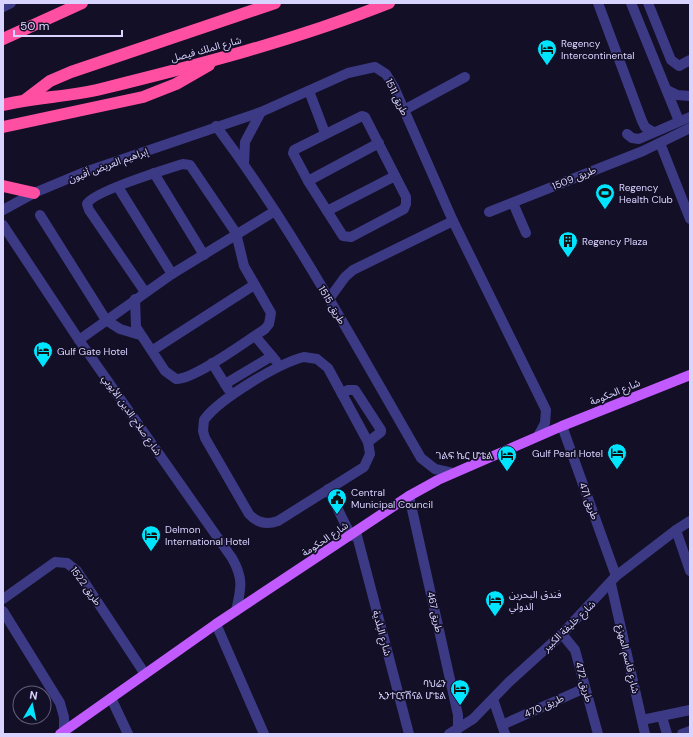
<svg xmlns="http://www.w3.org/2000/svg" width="693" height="737" viewBox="0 0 693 737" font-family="'DM Sans','Noto Sans Arabic','Noto Sans Ethiopic',sans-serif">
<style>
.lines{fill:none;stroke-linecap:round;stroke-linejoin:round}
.minor{stroke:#3d3a85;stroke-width:10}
.major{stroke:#c25bff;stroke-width:10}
.highway{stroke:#ff4fa3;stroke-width:12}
.labels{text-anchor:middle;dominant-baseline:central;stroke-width:3.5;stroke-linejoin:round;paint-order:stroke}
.poi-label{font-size:10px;fill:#d9d4ff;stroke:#130f26;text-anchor:start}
.street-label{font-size:10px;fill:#d9d4ff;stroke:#130f26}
</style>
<rect width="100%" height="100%" fill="#130f26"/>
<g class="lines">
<g class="minor">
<polyline points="598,3 642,121 645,127 653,132"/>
<polyline points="631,3 679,121"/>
<polyline points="648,3 671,60 679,66 690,60"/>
<polyline points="3,7 11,3"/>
<polyline points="667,90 677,95 690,96"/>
<polyline points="309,91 325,133"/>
<polyline points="404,110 465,77"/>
<polygon points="362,116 365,117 406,197 406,204 404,209 351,237 343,236 308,181 293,153 294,150"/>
<path d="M216 126C294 230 356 346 421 458L435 469 453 473"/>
<polyline points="627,134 632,138 639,139 690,117"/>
<polyline points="660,143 690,219"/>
<polyline points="244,164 245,142 261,112"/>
<polyline points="154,173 204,255"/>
<polyline points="308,181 379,143"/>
<polyline points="118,187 172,274"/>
<polyline points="513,203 526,233"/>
<polyline points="3,210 34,193 82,173 261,112 348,73 375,67 386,74 394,87 453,221 546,410 545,423 538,436"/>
<polyline points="327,211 395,176"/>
<polyline points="489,212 643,151 690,128"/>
<polyline points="40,215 106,320 120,329 140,335"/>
<path d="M3 225 79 340 232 558C244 579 241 589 236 611"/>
<path d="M135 299 136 327 165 371 176 379C194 380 248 340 265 329L269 324 271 313 244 266 236 233 190 165 183 164C167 169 92 192 87 204L89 210 145 292"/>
<polyline points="329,299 345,277 353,270 453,221"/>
<polyline points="255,336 276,361"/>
<polyline points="79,340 172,274 275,211"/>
<polyline points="153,350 254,285"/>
<path d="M304 357 317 359 328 368 368 442 370 454 364 467 278 521C267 525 257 523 249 514L205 438 203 431 204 420C219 399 279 363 304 357Z"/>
<polyline points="212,363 228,389"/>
<polyline points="225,384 272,356"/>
<polyline points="342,394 348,390 355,390 381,430 381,432 368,442"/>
<polyline points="562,426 616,576"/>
<polyline points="328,489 351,536"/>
<polyline points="409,496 458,715 458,729"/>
<polyline points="676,530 690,571"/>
<polyline points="356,532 409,734"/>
<polyline points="611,584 645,734"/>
<polyline points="3,599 55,562 67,563 77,571 145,674"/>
<polyline points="3,611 60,703 64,717 64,732"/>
<polyline points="216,624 264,734"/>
<polyline points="562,634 575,650 598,734"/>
<polyline points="111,698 128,734"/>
<polyline points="493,699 505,734"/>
<polyline points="662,717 667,734"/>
<polyline points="642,720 690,710"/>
<polyline points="502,725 585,688"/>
<polyline points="449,734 473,719 509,682 562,634 616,576 676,530 690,521"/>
<polyline points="682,734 690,731"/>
</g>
<polyline class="major" points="60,734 216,624 409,496 438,480 562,426 690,375"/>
<g class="highway">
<polyline points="3,39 82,3"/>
<polyline points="25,100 50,81 71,72 275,3"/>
<path d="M3 105C35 97 69 97 101 89 198 65 296 40 389 3"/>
<polyline points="3,127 143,97 176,84 209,65"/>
<polyline points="3,186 34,193"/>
</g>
</g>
<defs>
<symbol id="hotel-pin" viewBox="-11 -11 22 30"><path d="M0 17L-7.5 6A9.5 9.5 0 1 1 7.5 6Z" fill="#00e5ff" stroke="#130f26"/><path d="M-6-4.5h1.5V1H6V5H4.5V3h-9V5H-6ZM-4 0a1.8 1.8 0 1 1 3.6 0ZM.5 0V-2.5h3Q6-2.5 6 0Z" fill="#111"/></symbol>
<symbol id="stadium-pin" viewBox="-11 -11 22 30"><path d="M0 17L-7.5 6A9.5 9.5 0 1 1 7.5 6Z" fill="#00e5ff" stroke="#130f26"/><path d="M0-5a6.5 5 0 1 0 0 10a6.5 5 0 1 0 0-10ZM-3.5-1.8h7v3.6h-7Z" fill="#111"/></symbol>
<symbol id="building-pin" viewBox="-11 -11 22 30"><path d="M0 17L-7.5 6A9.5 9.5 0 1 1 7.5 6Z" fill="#00e5ff" stroke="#130f26"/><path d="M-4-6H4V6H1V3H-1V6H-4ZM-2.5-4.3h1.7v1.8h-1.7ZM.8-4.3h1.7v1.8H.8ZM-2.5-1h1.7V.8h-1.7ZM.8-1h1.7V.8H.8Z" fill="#111"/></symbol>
<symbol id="civic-pin" viewBox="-11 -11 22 30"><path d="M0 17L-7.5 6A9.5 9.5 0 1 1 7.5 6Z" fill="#00e5ff" stroke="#130f26"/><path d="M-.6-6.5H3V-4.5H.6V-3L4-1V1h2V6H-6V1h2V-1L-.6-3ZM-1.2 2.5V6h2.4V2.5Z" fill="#111"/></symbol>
</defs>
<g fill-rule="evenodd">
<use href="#hotel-pin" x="536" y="38" width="22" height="30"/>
<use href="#stadium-pin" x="594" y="182" width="22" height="30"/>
<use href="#building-pin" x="557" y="230" width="22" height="30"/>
<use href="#hotel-pin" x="32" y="340" width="22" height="30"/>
<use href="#hotel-pin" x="606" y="442" width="22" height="30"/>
<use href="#hotel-pin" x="496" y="444" width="22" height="30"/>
<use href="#civic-pin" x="326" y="487" width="22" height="30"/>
<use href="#hotel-pin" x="140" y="524" width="22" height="30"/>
<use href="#hotel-pin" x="484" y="589" width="22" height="30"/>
<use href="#hotel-pin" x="449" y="678" width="22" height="30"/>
</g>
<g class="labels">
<g class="poi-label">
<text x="561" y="43">Regency<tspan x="561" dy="12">Intercontinental</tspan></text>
<text x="619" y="187">Regency<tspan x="619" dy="12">Health Club</tspan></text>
<text x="582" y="241">Regency Plaza</text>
<text x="57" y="351">Gulf Gate Hotel</text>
<text x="603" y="453" text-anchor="end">Gulf Pearl Hotel</text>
<text x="493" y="455" text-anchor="end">ገልፍ ኬር ሆቴል</text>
<text x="351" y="492">Central<tspan x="351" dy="12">Municipal Council</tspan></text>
<text x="165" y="529">Delmon<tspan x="165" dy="12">International Hotel</tspan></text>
<text x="509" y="594">فندق البحرين<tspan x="509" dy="12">الدولي</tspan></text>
<text x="446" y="683" text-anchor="end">ባህሬን<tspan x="446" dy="12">ኢንተርናሽናል ሆቴል</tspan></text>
</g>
<g class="street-label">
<text transform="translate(206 49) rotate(-15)">شارع الملك فيصل</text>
<text transform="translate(397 97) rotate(64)">طريق 1511</text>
<text transform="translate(108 165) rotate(-20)">إبراهيم العريض أفيون</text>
<text transform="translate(574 178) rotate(-22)">طريق 1509</text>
<text transform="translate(332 305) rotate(59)">طريق 1515</text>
<text transform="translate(615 392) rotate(-22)">شارع الحكومة</text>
<text transform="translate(132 415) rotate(55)">شارع صلاح الدين الأيوبي</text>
<text transform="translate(589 501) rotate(70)">طريق 471</text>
<text transform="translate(325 539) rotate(-34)">شارع الحكومة</text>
<text transform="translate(86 586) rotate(54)">طريق 1522</text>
<text transform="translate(435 612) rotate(78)">طريق 467</text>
<text transform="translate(569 626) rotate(-44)">شارع خليفة الكبير</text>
<text transform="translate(382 633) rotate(75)">شارع البلدية</text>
<text transform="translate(628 659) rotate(77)">شارع قاسم المهزع</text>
<text transform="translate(584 682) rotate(75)">طريق 472</text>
<text transform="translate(544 706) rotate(-24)">طريق 470</text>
</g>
</g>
<rect width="693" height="737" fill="none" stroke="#d9d4ff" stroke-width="8"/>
<g transform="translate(32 705) rotate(9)"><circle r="19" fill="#130f26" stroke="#625e7d"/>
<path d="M0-3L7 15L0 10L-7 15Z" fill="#00e5ff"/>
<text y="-6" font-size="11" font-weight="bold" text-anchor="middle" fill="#d9d4ff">N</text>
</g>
<path d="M14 30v6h108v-6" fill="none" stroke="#d9d4ff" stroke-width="2"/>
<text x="20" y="30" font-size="12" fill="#d9d4ff" stroke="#130f26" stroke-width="3" paint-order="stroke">50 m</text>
</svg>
